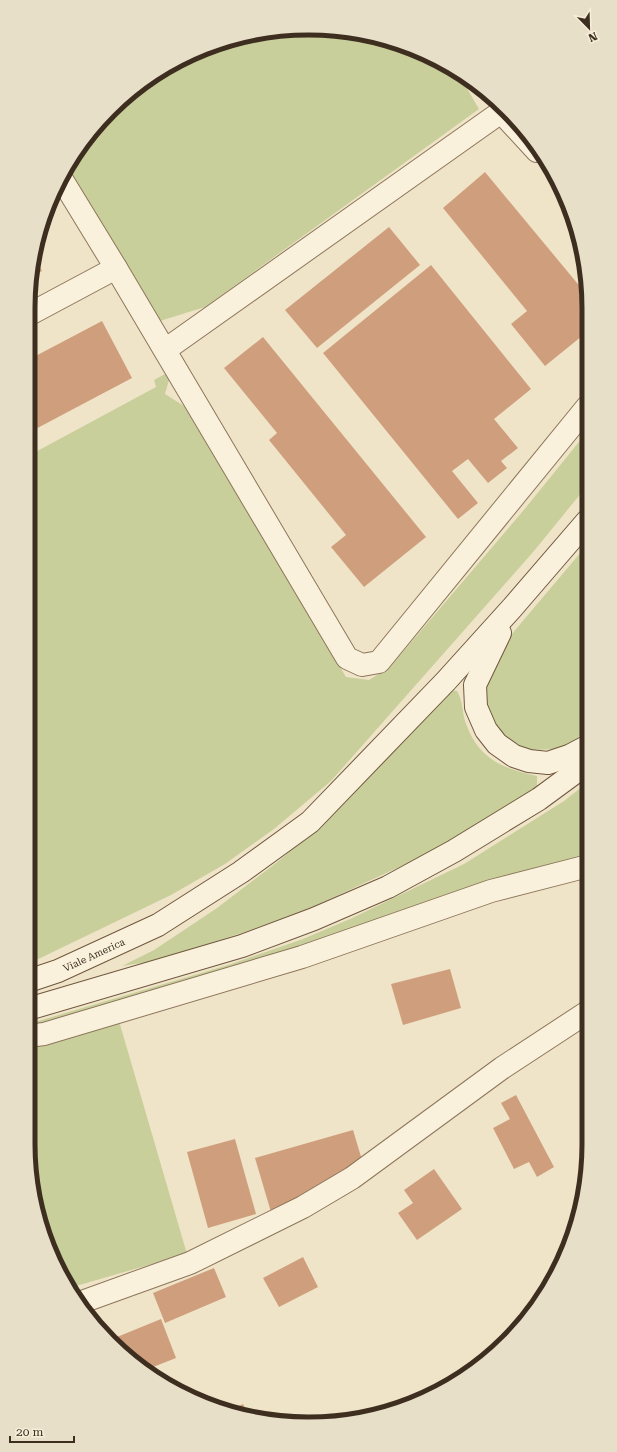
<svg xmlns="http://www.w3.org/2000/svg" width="617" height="1452" viewBox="0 0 617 1452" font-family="'Roboto Serif',serif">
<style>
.green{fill:#c9cf9b}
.building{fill:#cf9f7d}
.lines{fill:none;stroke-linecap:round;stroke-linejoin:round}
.minor-casing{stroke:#8d765c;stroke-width:24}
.secondary-casing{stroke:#6f573f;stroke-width:24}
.minor{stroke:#faf1dc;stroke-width:22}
.secondary{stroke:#faf1dc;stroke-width:22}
.labels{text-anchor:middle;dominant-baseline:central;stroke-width:3.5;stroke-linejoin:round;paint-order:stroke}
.street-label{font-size:10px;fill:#3d2e20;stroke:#f7eed8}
.rim{fill:none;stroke:#3d2e20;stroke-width:5}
</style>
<rect width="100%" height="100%" fill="#f0e4c8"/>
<g class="green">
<polygon points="290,29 345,30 398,43 465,75 467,78 465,85 479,109 205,307 160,321 67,166 97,124 138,86 184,57 236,38"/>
<polygon points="165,374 169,380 165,394 184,406 346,677 369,680 390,667 523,511 587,432 587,486 534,551 331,781 274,829 225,864 171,895 28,964 28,456 156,387 154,380"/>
<polygon points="587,545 588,730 571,743 555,749 534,750 520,749 495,729 486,704 485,692 487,674 495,659 511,635"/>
<path d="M451 690 457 691C463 701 462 711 465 721 478 759 501 768 537 776V787L495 813 421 857 306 910 251 930 186 951 147 962 122 966 154 950 217 908 276 863 317 829Z"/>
<polygon points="588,782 588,855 470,887 307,949 28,1030 28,1024 228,965 303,939 350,919 464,864 564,801"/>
<polygon points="119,1021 187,1254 69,1288 43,1234 28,1143 28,1044"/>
</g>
<g class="building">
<polygon points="485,172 587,295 587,332 545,366 511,324 527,311 443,208"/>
<polygon points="389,227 420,265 317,348 285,310"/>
<polygon points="36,259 42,271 33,276"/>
<polygon points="431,265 531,389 494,419 518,448 501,461 507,468 488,483 468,459 452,471 478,503 458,519 323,353"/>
<polygon points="102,321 132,378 28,433 28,360"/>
<polygon points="263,337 426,537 364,587 331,547 346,535 269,440 277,433 224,368"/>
<polygon points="450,969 461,1008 403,1025 391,984"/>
<polygon points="589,1078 589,1096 582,1082"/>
<polygon points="516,1095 554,1167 537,1177 529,1162 514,1169 493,1128 510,1119 501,1103"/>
<polygon points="353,1130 362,1160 271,1212 255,1158"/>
<polygon points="235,1139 256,1214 208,1228 187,1152"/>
<polygon points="434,1169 462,1209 417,1240 398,1213 413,1203 404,1190"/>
<polygon points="303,1257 318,1287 279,1307 263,1278"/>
<polygon points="214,1268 226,1297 165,1323 153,1293"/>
<polygon points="161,1319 176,1358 148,1369 121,1347 117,1337"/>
<polygon points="243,1404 249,1416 228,1411"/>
</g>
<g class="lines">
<defs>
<g id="minor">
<polyline points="61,178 116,268 347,658 362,665 379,662 587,407"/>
<polyline points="28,315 116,268"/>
<polyline points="165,350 501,112 537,151"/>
<polyline points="28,1036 44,1034 302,957 491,891 588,866"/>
<polyline points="79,1303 190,1263 303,1207 352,1178 502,1068 589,1011"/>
</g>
<g id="secondary">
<polyline points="500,633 475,685 476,707 486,730 497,744 514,756 529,761 548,763 569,756 588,746"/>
<path id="s1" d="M28 981 58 971 158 925 241 872 310 822 446 681 512 608 587 521"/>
<polyline points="28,1009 242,946 314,919 388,887 454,851 539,799 588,763"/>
</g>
</defs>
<use href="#minor" class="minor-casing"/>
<use href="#secondary" class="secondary-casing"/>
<use href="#minor" class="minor"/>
<use href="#secondary" class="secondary"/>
</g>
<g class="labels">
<g class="street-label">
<text stroke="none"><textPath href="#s1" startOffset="71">Viale America</textPath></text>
</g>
</g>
<path d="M0 0H617V1452H0ZM308 35H309A273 273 0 0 1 582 308V1144A273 273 0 0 1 309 1417H308A273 273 0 0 1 35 1144V308A273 273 0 0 1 308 35Z" fill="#e8dfc9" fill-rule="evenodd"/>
<path class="rim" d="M308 35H309A273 273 0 0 1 582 308V1144A273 273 0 0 1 309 1417H308A273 273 0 0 1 35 1144V308A273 273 0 0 1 308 35Z"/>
<g transform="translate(589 28) rotate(157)" stroke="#f7eed8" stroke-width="3" paint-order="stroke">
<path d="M0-3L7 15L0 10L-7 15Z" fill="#3d2e20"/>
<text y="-6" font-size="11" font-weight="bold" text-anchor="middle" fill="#3d2e20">N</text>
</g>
<path d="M10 1436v6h64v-6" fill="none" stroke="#3d2e20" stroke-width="2"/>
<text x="16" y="1436" font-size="12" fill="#3d2e20" stroke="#f7eed8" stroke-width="3" paint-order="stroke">20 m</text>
</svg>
